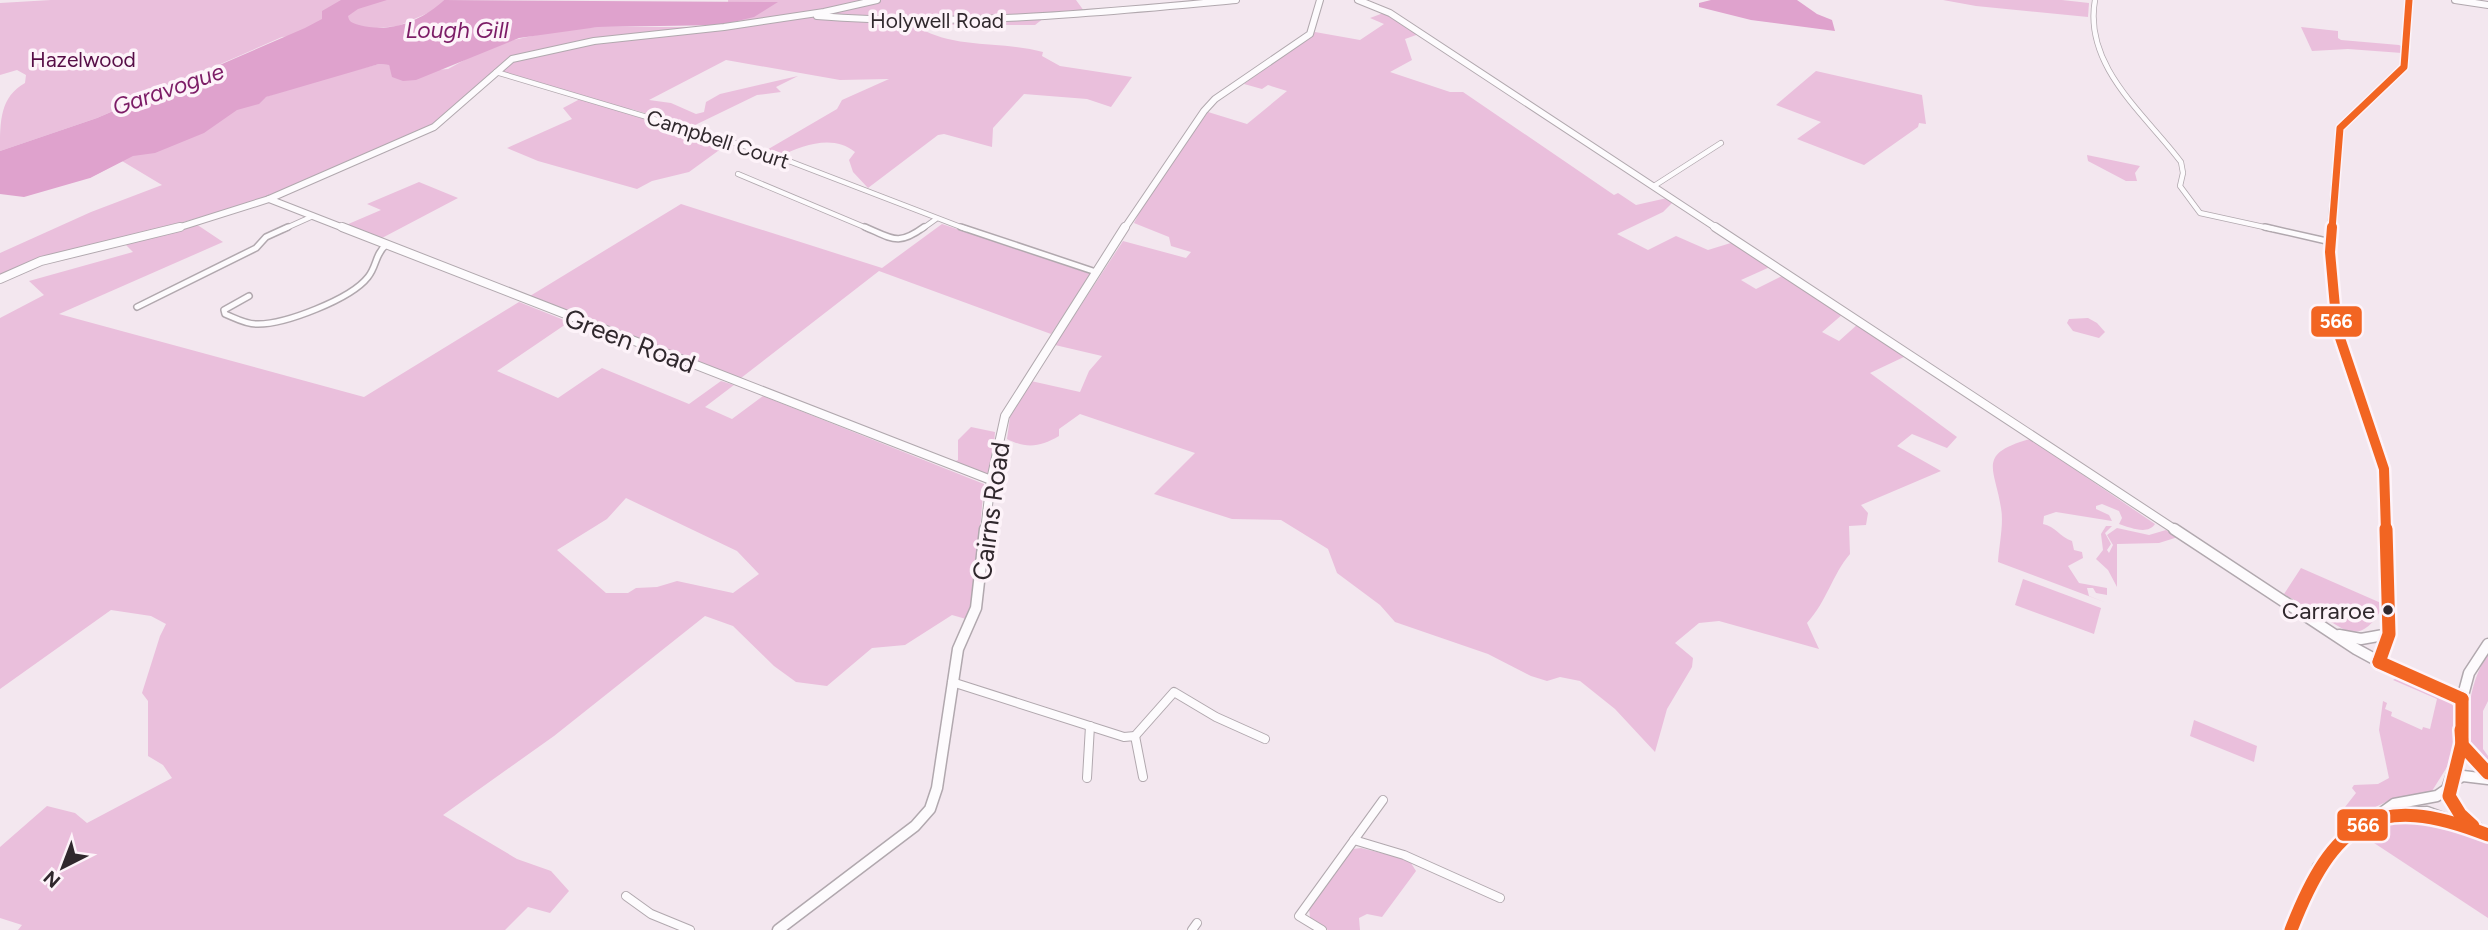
<svg xmlns="http://www.w3.org/2000/svg" width="2488" height="930" viewBox="0 0 2488 930" font-family="Figtree,sans-serif">
<style>
.green{fill:#eabfdc;fill-rule:evenodd}
.water{fill:#dfa2cd}
.lines{fill:none;stroke-linecap:round;stroke-linejoin:round}
.street-far2-casing{stroke:#b1a8ae;stroke-width:6}
.street-far1-casing{stroke:#b1a8ae;stroke-width:8}
.street-casing{stroke:#b1a8ae;stroke-width:10}
.secondary-far2-casing{stroke:#b1a8ae;stroke-width:8}
.secondary-far1-casing{stroke:#b1a8ae;stroke-width:10}
.secondary-casing{stroke:#b1a8ae;stroke-width:13}
.street-far2{stroke:#fdfbfd;stroke-width:4.5}
.street-far1{stroke:#fdfbfd;stroke-width:5}
.street{stroke:#fdfbfd;stroke-width:8}
.secondary-far2{stroke:#fdfbfd;stroke-width:6}
.secondary-far1{stroke:#fdfbfd;stroke-width:8}
.secondary{stroke:#fdfbfd;stroke-width:10}
.bus-1-far2-casing{stroke:#fdf3f9;stroke-width:10}
.bus-1-far1-casing{stroke:#fdf3f9;stroke-width:15}
.bus-1-casing{stroke:#fdf3f9;stroke-width:18}
.bus-1-far2{stroke:#f26522;stroke-width:7}
.bus-1-far1{stroke:#f26522;stroke-width:10}
.bus-1{stroke:#f26522;stroke-width:13}
.bus-dot{fill:#30282d;stroke:#fdf3f9;stroke-width:2.5}
.labels{text-anchor:middle;dominant-baseline:central;stroke-width:7;stroke-linejoin:round;paint-order:stroke}
.far-street-label{font-size:21px;fill:#30282d;stroke:#fdf3f9}
.far-park-label{font-size:21px;fill:#560d46;stroke:#fdf3f9}
.far-water-label{font-size:23px;font-style:italic;fill:#7c1c66;stroke:#fdf3f9}
.bus-label{font-size:24px;fill:#30282d;stroke:#fdf3f9;text-anchor:end}
.street-label{font-size:26px;fill:#30282d;stroke:#fdf3f9}
.line-badge{stroke:#fdf3f9;stroke-width:2.5}
.badge-label{font-size:19px;text-anchor:middle;font-weight:bold;fill:#fff}
</style>
<rect width="100%" height="100%" fill="#f3e7ef"/>
<g class="green">
<path d="M51 0H444L435 10 398 26 282 37 97 118 0 151C0 121 0 97 25 83L26 75 17 70 0 75V3Z"/>
<path d="M728 0H1076L1084 11 1048 15 1035 25H922L920 28C954 49 1005 41 1043 52L1042 56 1060 66 1132 77 1111 107 1087 99 1024 94 993 128 992 147 944 134 938 135 868 188 853 172 849 160 855 152C834 134 802 145 781 156L765 151 837 109 842 100 889 79 840 80 726 60 649 100 671 103 696 114 704 112 706 102 720 94 798 76 776 87 781 92 757 95 691 127 631 109 626 112 729 143 689 172 652 181 637 189 538 161 507 148 572 119 563 108 580 99 592 103 595 99 504 73 487 78 429 127 266 198 0 275V253L91 212 162 185 122 161 90 178 82 161 306 83 379 64 389 65 392 74 448 69 479 52 509 41 560 30 598 27H707L729 23Z"/>
<polygon points="1943,0 2062,0 2089,3 2088,17 1976,6"/>
<path d="M1386 12 1419 34 1405 39 1412 60 1390 72 1450 92H1463L1614 195 1618 193 1636 205 1667 198 1673 202 1663 212 1617 234 1648 250 1676 236 1708 250 1734 242 1770 267 1741 280 1756 289 1784 275 1843 314 1822 332 1839 341 1858 324 1906 356 1870 373 1957 437 1947 448 1912 434 1897 446 1941 471 1861 505 1868 513 1866 525 1849 526 1850 554C1832 575 1827 601 1807 623L1819 649 1719 621 1699 623 1675 643 1693 658 1692 667 1667 709 1655 752 1615 709 1580 681 1560 677 1547 681 1531 676 1488 654 1395 622 1380 605 1337 573 1328 549 1281 520 1232 519 1154 494 1195 453 1080 414 1059 429V436C1040 447 1027 449 1007 439L1010 417 1031 381 1080 392 1089 371 1102 356 1055 345 1123 241 1186 258 1191 252 1171 246 1169 237 1134 223 1147 197 1208 112 1247 124 1287 91 1268 85 1262 89 1244 84 1315 32 1360 40 1384 24 1370 18Z"/>
<polygon points="2301,27 2338,31 2338,38 2341,40 2399,45 2403,47 2402,53 2348,49 2312,51"/>
<polygon points="1816,71 1922,95 1926,124 1919,123 1918,127 1864,165 1797,139 1821,122 1776,105"/>
<polygon points="2087,155 2140,166 2135,173 2137,181 2126,181 2088,161"/>
<polygon points="419,182 458,198 382,238 346,225 381,210 367,204"/>
<polygon points="681,204 882,268 942,224 1091,274 1051,334 879,271 741,378 530,296"/>
<path d="M196 224 223 242 59 314 364 397 519 302 569 322 497 371 558 398 602 368 689 404 721 381 734 385 705 407 732 419 763 396 984 484 973 608 966 619 952 615 905 645 872 648 827 686 796 682 774 666 733 626 705 616 554 736 443 815 517 859 551 871 569 891 550 913 528 907 505 930H18L22 925 0 918V847L47 806 75 813 87 823 172 778 163 765 148 756V701L142 693 160 636 166 624 151 616 111 610 0 689V318L44 295 29 281 133 252 125 244ZM626 498 737 551 759 574 733 593 677 581 657 587 636 588 628 593H606L557 550 607 519Z"/>
<polygon points="2088,318 2097,323 2105,332 2099,338 2073,331 2067,323 2069,319"/>
<polygon points="971,427 995,432 991,480 951,463 958,460 958,440"/>
<path d="M2030 439 2155 524C2148 535 2131 528 2119 524L2122 518 2119 511 2102 504 2096 506V509L2109 515 2112 521 2056 512 2044 516 2043 524C2055 526 2060 537 2072 541L2074 550 2082 552 2083 558 2068 566 2079 583 2107 588V595L2096 593 2093 588H2087L2089 596 2107 603 1998 562C1999 545 2004 524 2001 508 1995 468 1976 454 2030 439Z"/>
<polygon points="2106,526 2112,526 2105,533 2111,544 2107,550 2109,553 2113,545 2107,535 2117,528 2149,535 2166,530 2178,537 2159,543 2117,544 2117,587 2108,570 2096,559 2103,550 2101,534"/>
<path d="M2301 568 2381 603 2384 605C2375 620 2367 634 2348 632L2284 594Z"/>
<polygon points="2023,579 2101,608 2094,634 2015,605"/>
<path d="M2488 655V701L2483 711V749L2488 756V769C2483 764 2476 759 2473 752 2462 727 2471 676 2488 655Z"/>
<path d="M2400 676C2418 684 2442 690 2454 707L2457 751 2432 791 2388 801 2344 822 2338 816 2356 793 2352 788 2354 785 2378 784 2389 778 2379 730 2383 701 2387 703 2385 709 2392 712 2391 716 2422 730 2423 727 2430 729 2437 699 2393 680Z"/>
<polygon points="2194,720 2257,746 2254,762 2190,736"/>
<polygon points="2411,815 2429,818 2488,843 2488,918 2368,839 2364,833 2388,820"/>
<polygon points="1361,848 1409,860 1416,871 1382,917 1367,914 1359,918 1360,930 1328,930 1310,918 1309,908 1353,849"/>
</g>
<g class="water">
<path d="M341 0H387L358 9 348 16C349 22 352 23 359 25 391 34 423 20 444 0L778 2 754 17 721 25 598 27 519 38 416 80 403 81 392 77 389 65 379 64 266 97 259 104 237 110 204 133 155 153 133 156 90 178 24 197 0 194V151L97 118 305 28 322 19V11Z"/>
<polygon points="1711,0 1797,0 1817,14 1832,20 1835,31 1751,20 1699,7 1699,3"/>
</g>
<g class="lines">
<defs>
<g id="street-far2">
<path d="M2095 0C2083 66 2145 114 2181 162L2183 173 2180 186 2200 213 2273 229"/>
<polyline points="496,72 768,153 966,229"/>
<polyline points="738,174 869,229"/>
<polyline points="1654,186 1721,143"/>
<polyline points="284,229 313,216"/>
<polyline points="922,229 936,219"/>
</g>
<g id="street-far1">
<path d="M865 227C893 239 898 246 924 227"/>
<polyline points="961,227 1096,272"/>
<polyline points="2265,227 2331,242"/>
<path d="M249 296 224 310 225 314C235 318 245 324 256 324 284 325 351 299 368 277 377 266 375 254 386 245"/>
<polyline points="137,307 256,248 266,237 288,227"/>
</g>
<g id="street">
<polyline points="952,682 1124,737 1135,736 1143,777"/>
<polyline points="1135,736 1174,692 1216,717 1265,739"/>
<polyline points="1087,778 1090,726"/>
<polyline points="1354,840 1404,855 1500,898"/>
<polyline points="626,896 651,914 690,930"/>
<polyline points="1192,930 1197,923"/>
<polyline points="1322,930 1299,916 1383,800"/>
</g>
<g id="secondary-far2">
<polyline points="1358,0 1390,13 1718,229"/>
<polyline points="2455,0 2488,5"/>
<path d="M817 16C958 27 1096 13 1236 0"/>
<polyline points="269,199 346,229"/>
<polyline points="174,229 269,199 434,127 512,59 594,41 724,27 824,12 877,0"/>
<polyline points="1124,229 1204,111 1215,99 1310,34 1320,0"/>
<polyline points="2331,229 2340,128 2404,67 2409,0"/>
</g>
<g id="secondary-far1">
<polyline points="342,227 991,480"/>
<polyline points="1715,227 2177,531"/>
<polyline points="2331,227 2330,252 2337,329 2384,469 2386,531"/>
<polyline points="0,279 41,261 180,227"/>
<polyline points="985,531 991,480 1005,416 1125,227"/>
</g>
<g id="secondary">
<polyline points="2174,529 2356,649 2402,674 2462,699"/>
<polyline points="2339,635 2361,639 2389,634"/>
<polyline points="2488,644 2469,673 2462,699 2462,745 2447,789 2448,798 2460,816 2488,835"/>
<polyline points="2379,662 2389,634 2386,529"/>
<polyline points="2462,745 2488,773"/>
<polyline points="2450,782 2463,776 2488,779"/>
<polyline points="2384,814 2427,812 2468,827"/>
<polyline points="778,930 915,826 930,809 937,788 958,649 976,608 985,529"/>
<polyline points="2291,930 2318,867 2337,845 2394,804 2437,796 2447,789"/>
</g>
</defs>
<use href="#street-far2" class="street-far2-casing"/>
<use href="#street-far1" class="street-far1-casing"/>
<use href="#street" class="street-casing"/>
<use href="#secondary-far2" class="secondary-far2-casing"/>
<use href="#secondary-far1" class="secondary-far1-casing"/>
<use href="#secondary" class="secondary-casing"/>
<use href="#street-far2" class="street-far2"/>
<use href="#street-far1" class="street-far1"/>
<use href="#street" class="street"/>
<use href="#secondary-far2" class="secondary-far2"/>
<use href="#secondary-far1" class="secondary-far1"/>
<use href="#secondary" class="secondary"/>
<defs>
<polyline id="bus-1-far2" points="2332,229 2340,128 2404,67 2409,0"/>
<polyline id="bus-1-far1" points="2332,227 2330,252 2337,329 2384,469 2386,531"/>
<g id="bus-1">
<polyline points="2379,662 2389,634 2386,529"/>
<polyline points="2379,662 2462,699"/>
<polyline points="2462,699 2462,743 2449,796 2460,814 2473,826"/>
<polyline points="2461,730 2462,745 2488,773"/>
<path d="M2291 930C2333 822 2375 790 2488 835"/>
</g>
</defs>
<use href="#bus-1-far2" class="bus-1-far2-casing"/>
<use href="#bus-1-far1" class="bus-1-far1-casing"/>
<use href="#bus-1" class="bus-1-casing"/>
<use href="#bus-1-far2" class="bus-1-far2"/>
<use href="#bus-1-far1" class="bus-1-far1"/>
<use href="#bus-1" class="bus-1"/>
</g>
<circle class="bus-dot" cx="2388" cy="610" r="6"/>
<g class="labels">
<g class="far-street-label">
<text x="937" y="20">Holywell Road</text>
<text transform="translate(718 139) rotate(18)">Campbell Court</text>
</g>
<g class="far-park-label">
<text x="83" y="59">Hazelwood</text>
</g>
<g class="far-water-label">
<text x="457" y="30">Lough Gill</text>
<text transform="translate(168 89) rotate(-19)">Garavogue</text>
</g>
<g class="bus-label">
<text x="2375" y="610">Carraroe</text>
</g>
<g class="street-label">
<text transform="translate(630 341) rotate(21)">Green Road</text>
<text transform="translate(991 511) rotate(-82)">Cairns Road</text>
</g>
</g>
<g class="line-badge">
<rect x="2310" y="305" width="53" height="33" rx="7" fill="#f26522"/>
<rect x="2336" y="808" width="53" height="34" rx="7" fill="#f26522"/>
</g>
<g class="badge-label">
<text x="2336" y="328">566</text>
<text x="2363" y="832">566</text>
</g>
<g transform="translate(63 867) rotate(222)" stroke="#fdf3f9" stroke-width="5" paint-order="stroke">
<path d="M0-5L12 26L0 18L-12 26Z" fill="#30282d"/>
<text y="-10" font-size="19" font-weight="bold" text-anchor="middle" fill="#30282d">N</text>
</g>
</svg>
